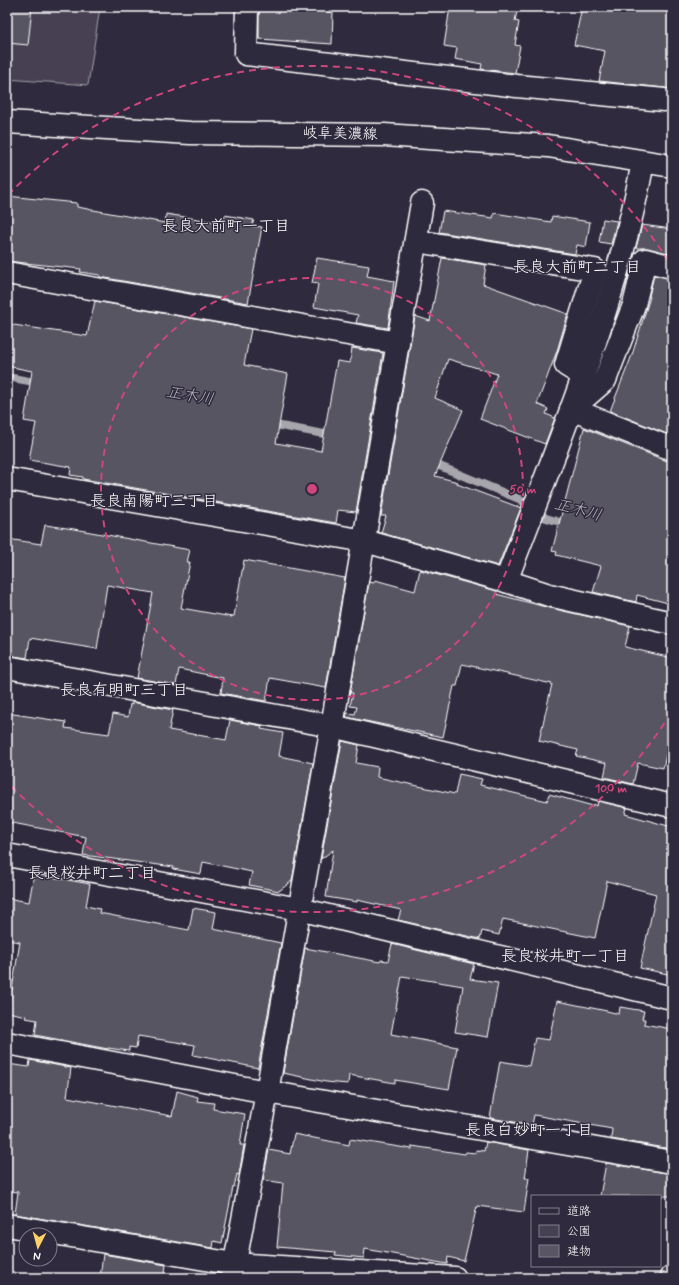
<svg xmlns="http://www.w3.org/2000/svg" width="679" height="1285" viewBox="0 0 679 1285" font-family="Mynerve,'Klee One',sans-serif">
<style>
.green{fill:#464152;stroke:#a2a0a8}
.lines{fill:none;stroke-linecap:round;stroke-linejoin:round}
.stream{stroke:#a7a6ad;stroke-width:8}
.building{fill:#595564;stroke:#fff}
.minor-casing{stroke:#fff;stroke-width:25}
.major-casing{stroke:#fff;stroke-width:25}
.minor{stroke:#2f2a3d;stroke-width:22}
.major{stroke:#2f2a3d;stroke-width:22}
.ring{fill:none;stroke:#ce467c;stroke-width:2;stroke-dasharray:7 5}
.labels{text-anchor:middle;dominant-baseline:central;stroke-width:3;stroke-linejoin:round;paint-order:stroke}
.street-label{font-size:15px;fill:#fff;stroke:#2f2a3d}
.neighbourhood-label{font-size:16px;fill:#fff;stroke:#2f2a3d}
.water-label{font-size:16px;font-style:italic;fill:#b6b4bb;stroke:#2f2a3d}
.centre{fill:#ce467c;stroke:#2f2a3d;stroke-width:2}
.ring-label{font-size:12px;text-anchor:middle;font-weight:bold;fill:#ce467c;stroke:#2f2a3d;stroke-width:3;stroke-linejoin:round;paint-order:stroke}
</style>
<rect width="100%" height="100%" fill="#2f2a3d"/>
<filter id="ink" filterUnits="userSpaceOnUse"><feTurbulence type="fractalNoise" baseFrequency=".025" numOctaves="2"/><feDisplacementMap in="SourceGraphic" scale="8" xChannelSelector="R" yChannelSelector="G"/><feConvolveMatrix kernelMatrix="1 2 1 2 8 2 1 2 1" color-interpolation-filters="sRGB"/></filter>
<g filter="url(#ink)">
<polygon class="green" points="7,7 100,7 88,85 7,79"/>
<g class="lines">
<g class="stream">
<polyline points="7,377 40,383"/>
<polyline points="270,424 335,436"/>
<polyline points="430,462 519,499 546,518 570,525"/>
</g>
</g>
<g class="building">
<polygon points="7,7 32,7 28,45 7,43"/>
<polygon points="259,7 333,12 332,44 259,39"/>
<polygon points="450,7 518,7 515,21 519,22 515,45 520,46 515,73 481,69 482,64 455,59 457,48 444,46"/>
<polygon points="582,7 672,7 672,91 665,88 599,81 605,51 574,45"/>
<polygon points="7,196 77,203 77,207 165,223 166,214 223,223 225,215 254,220 252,226 262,227 248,303 100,277 100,275 80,272 81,269 7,261"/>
<polygon points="443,211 493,218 494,213 551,222 552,216 590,222 586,247 577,245 575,254 439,232"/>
<polygon points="603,219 617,221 611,244 599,242"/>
<polygon points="642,225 672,229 672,254 648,248 636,248"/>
<polygon points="317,258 369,266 367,276 394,281 388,328 356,323 358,315 314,307 318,284 312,283"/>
<polygon points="442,258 486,265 483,284 568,314 557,351 537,404 548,409 546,414 555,418 545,444 480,419 497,374 448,359 435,398 463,410 435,476 458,482 457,484 521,508 498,566 381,533 386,516 381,516 415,316 430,321"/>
<polygon points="654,275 672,279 672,436 610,411 632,355 650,297 649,296"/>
<polygon points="95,301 251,329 244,365 288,374 276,443 321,451 337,361 350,363 352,348 383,353 356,512 338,510 336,523 83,479 83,477 70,475 71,467 29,460 36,423 24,421 32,371 7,366 7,324 87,336"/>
<polygon points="584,428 667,461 672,461 672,604 637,595 636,602 593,592 601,566 556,555 557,552 552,551"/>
<polygon points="45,525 74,529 190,550 187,562 190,562 181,608 232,617 232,616 234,616 244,560 345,578 326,688 270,678 266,701 221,693 223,678 179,669 176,685 137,678 153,593 107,585 97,649 30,638 27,658 7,655 7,539 41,544"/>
<polygon points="420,570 497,591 496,594 546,607 630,626 625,647 672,658 672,729 663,768 638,763 633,784 604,777 607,763 576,756 578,750 539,741 552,684 462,664 457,686 454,686 443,737 346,717 347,713 355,714 357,707 350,706 353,693 350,693 369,582 374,583 375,580 415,591"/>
<polygon points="132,702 173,710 169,730 226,740 230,720 262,726 261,729 283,733 279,756 313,763 292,881 279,891 249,885 252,872 203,862 201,874 173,869 174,867 83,855 86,837 7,822 7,713 66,722 65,728 109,734 113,714 128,717 130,704 132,705"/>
<polygon points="342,741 359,745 356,763 378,767 377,777 455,794 459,774 482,779 480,785 547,801 549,794 593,806 594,804 597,806 598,801 627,808 625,814 672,827 672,975 640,968 656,894 607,881 595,938 503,919 499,935 482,931 480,939 398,920 401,910 357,900 357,902 326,897 333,850 321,859"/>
<polygon points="34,874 90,884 86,906 100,909 99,913 189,930 193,908 216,912 213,929 281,943 258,1068 193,1055 195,1045 138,1036 136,1048 129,1047 129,1051 108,1048 108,1049 35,1035 37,1020 25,1018 26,1016 8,1012 20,942 7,940 7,898 29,902"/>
<polygon points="392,944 474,964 470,979 498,983 488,1037 455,1032 463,986 402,976 391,1034 457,1047 449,1089 395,1080 395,1083 349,1075 348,1084 326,1082 283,1073 305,948 380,962 381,960 388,961"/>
<polygon points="557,1001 607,1011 619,1014 620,1007 644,1011 642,1019 645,1019 644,1024 672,1029 672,1149 611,1139 612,1129 534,1115 532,1125 490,1118 500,1061 529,1066 535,1038 549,1040"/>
<polygon points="30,1060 71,1068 67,1097 172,1116 177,1091 198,1097 197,1101 214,1103 213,1109 245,1114 240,1145 244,1145 239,1175 237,1174 234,1187 233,1187 222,1243 214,1241 213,1248 15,1214 18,1192 7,1191 7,1064 29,1067"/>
<polygon points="294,1134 349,1145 350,1139 412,1149 412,1146 465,1154 466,1152 476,1153 476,1150 484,1151 486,1142 529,1150 525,1178 529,1178 524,1212 477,1206 464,1261 448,1257 447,1264 365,1249 364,1258 335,1255 336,1252 277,1247 283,1183 263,1180 269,1150 290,1154"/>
<polygon points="606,1163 672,1174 672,1196 600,1196"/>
<polygon points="103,1254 166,1265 164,1278 100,1278"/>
</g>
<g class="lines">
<defs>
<g id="minor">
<polyline points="247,7 246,54 517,86 664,100"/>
<polyline points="416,241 595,270 566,365 584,376"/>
<polyline points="7,273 398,343"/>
<polyline points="574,407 605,380 634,305 645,260 672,267"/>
<polyline points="571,409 672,449"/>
<polyline points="7,479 365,541 506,581 549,595 672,623"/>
<path d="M506 581C558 444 616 307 643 162"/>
<polyline points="7,667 332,726 672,806"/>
<polyline points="7,855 299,909 672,998"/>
<polyline points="7,1043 267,1092 672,1162"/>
<polyline points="7,1225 234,1264 455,1278"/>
<polyline points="232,1278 267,1092 332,726 422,203"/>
<polyline points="672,1278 672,1277"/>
</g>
<polyline id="major" points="7,122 190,133 384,135 548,146 672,166"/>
</defs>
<use href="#minor" class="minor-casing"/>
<use href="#major" class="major-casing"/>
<use href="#minor" class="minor"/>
<use href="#major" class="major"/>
</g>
</g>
<g class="ring">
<circle cx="312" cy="489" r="211"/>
<path d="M671 713A423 423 0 0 1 8 783M8 195A423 423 0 0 1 671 265"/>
</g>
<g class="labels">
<g class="street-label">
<text transform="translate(340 134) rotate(1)">岐阜美濃線</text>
</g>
<g class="neighbourhood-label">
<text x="226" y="226">長良大前町一丁目</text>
<text x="577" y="267">長良大前町二丁目</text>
<text x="154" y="501">長良南陽町三丁目</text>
<text x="124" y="690">長良有明町三丁目</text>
<text x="92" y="873">長良桜井町二丁目</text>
<text x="565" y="956">長良桜井町一丁目</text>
<text x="529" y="1130">長良白妙町一丁目</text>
</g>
<g class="water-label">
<text transform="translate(190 396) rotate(10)">正木川</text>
<text transform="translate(578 510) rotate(15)">正木川</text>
</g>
</g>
<circle cx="312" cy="489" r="6" class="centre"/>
<g class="ring-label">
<text x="523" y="493">50 m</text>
<text x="611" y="792">100 m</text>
</g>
<rect width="679" height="1285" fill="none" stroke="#2f2a3d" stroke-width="24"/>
<rect x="12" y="12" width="655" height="1261" fill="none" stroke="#fff" stroke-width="1.5" filter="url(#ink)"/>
<rect x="531" y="1195" width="130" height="72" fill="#2f2a3d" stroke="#827f8b"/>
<rect x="539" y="1208" width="20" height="6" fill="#2f2a3d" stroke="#827f8b"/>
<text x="567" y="1215" font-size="12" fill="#ffffff">道路</text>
<rect x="539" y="1225" width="20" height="12" fill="#464152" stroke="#827f8b"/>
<text x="567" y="1235" font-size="12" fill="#ffffff">公園</text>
<rect x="539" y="1245" width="20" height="12" fill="#595564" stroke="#827f8b"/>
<text x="567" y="1255" font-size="12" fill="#ffffff">建物</text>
<g transform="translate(38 1247) rotate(186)"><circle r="19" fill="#2f2a3d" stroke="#827f8b"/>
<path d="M0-3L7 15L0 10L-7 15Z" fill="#ffd166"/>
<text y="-6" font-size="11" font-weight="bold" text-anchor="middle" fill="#ffffff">N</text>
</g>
</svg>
